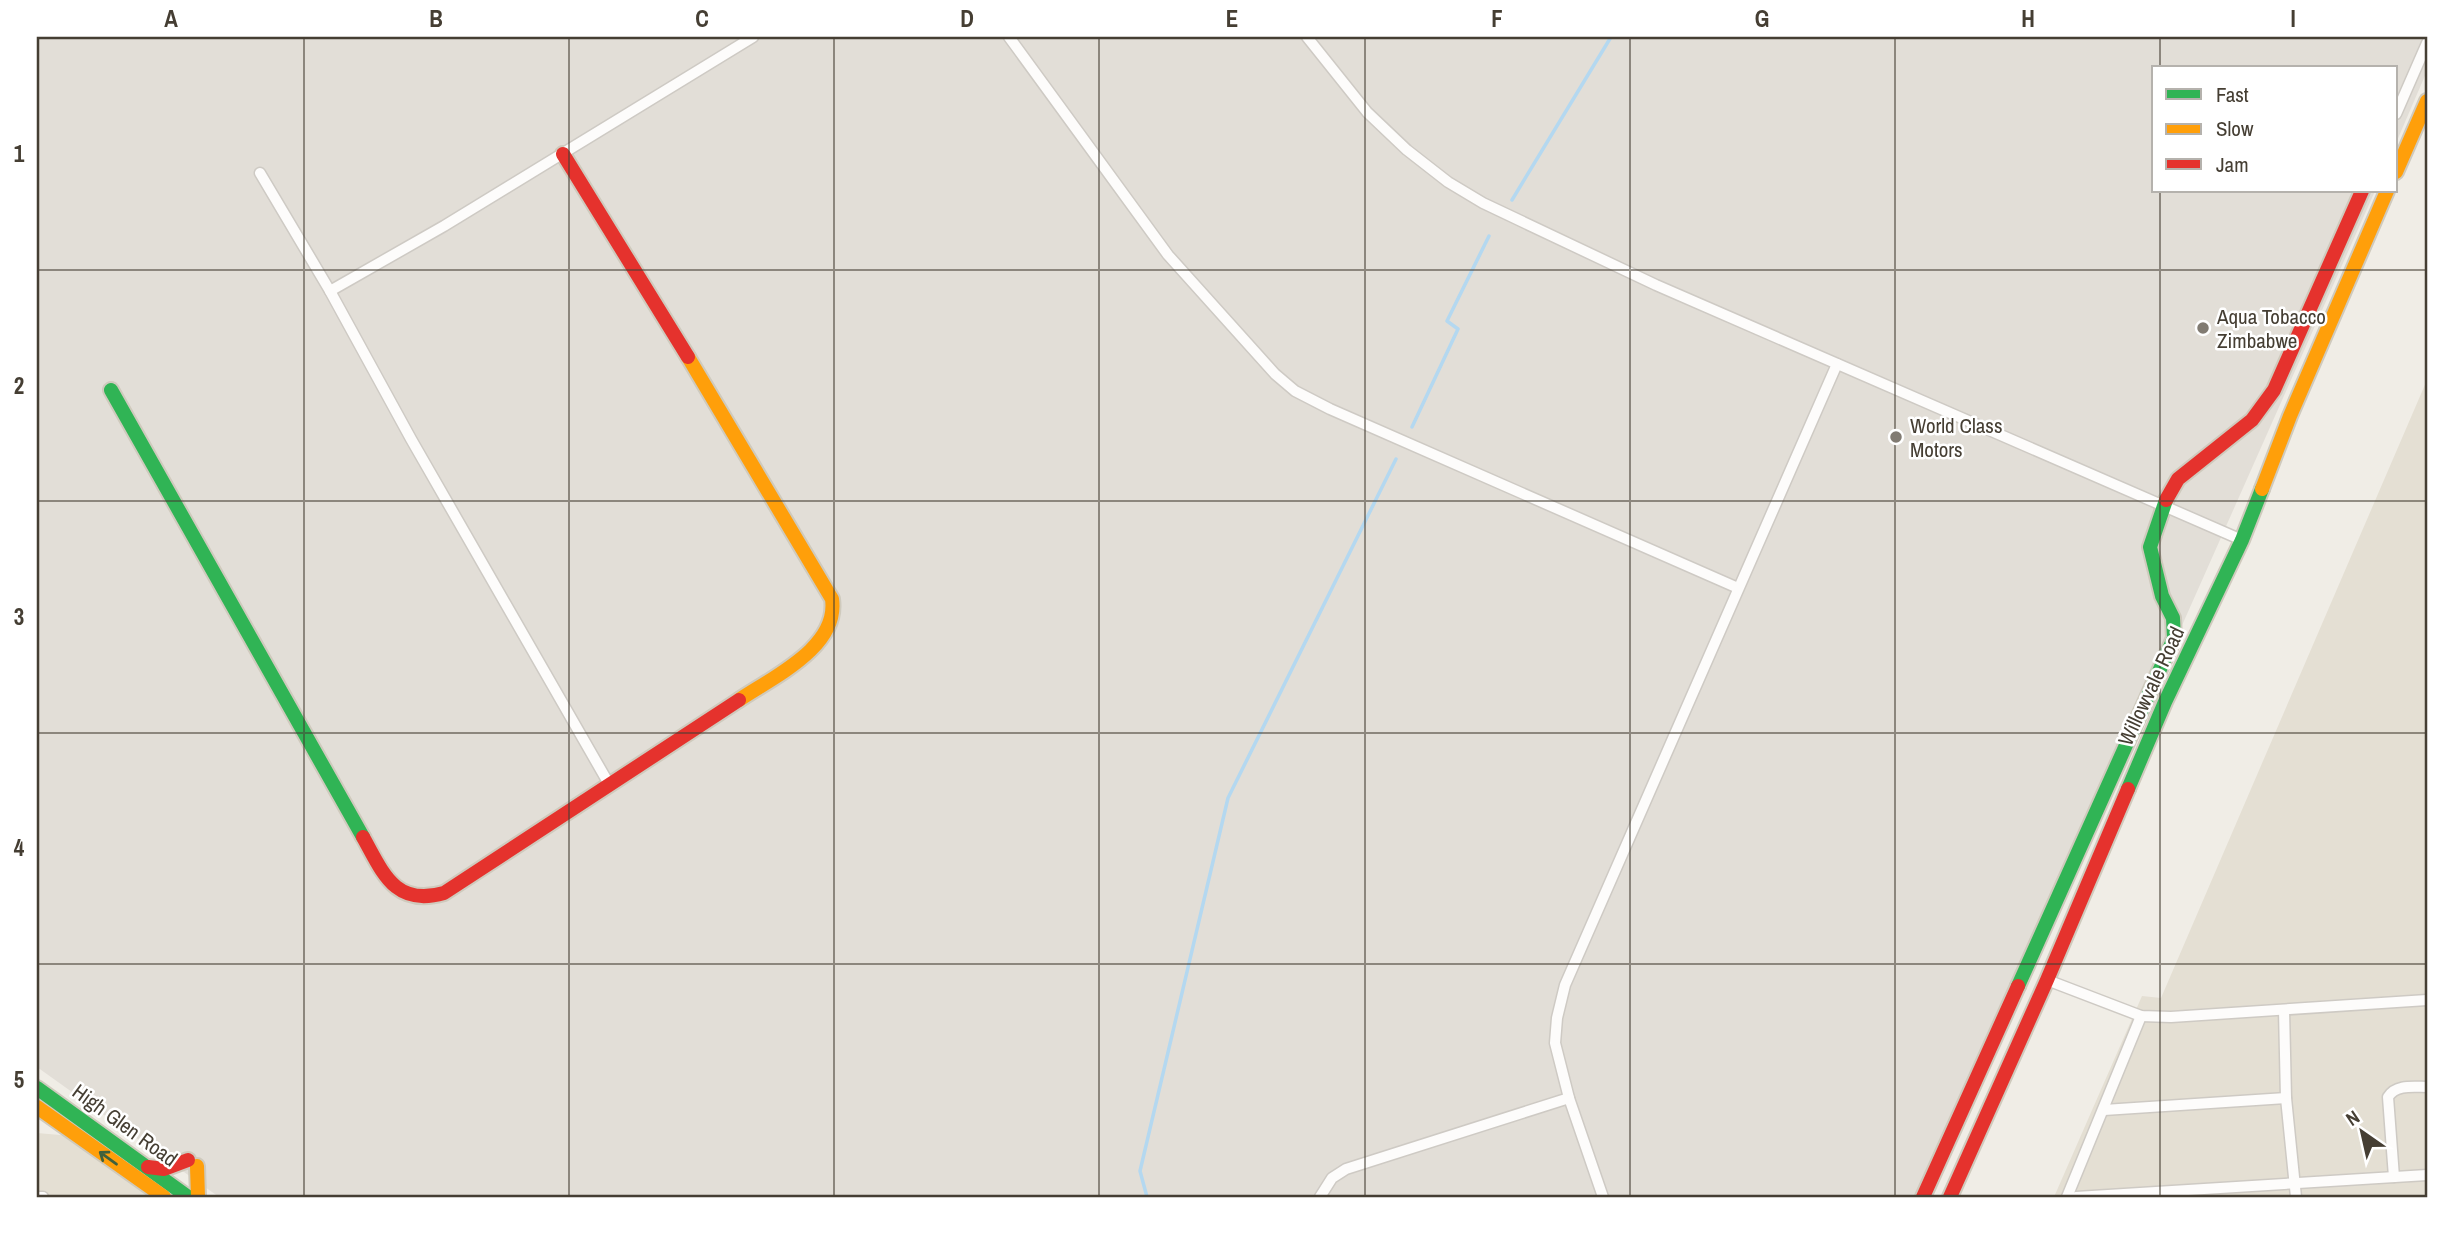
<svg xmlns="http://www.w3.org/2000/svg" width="2464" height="1234" viewBox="0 0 2464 1234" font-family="'Archivo Narrow',sans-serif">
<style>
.residential{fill:#e4dfd3}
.industrial{fill:#e2ded7}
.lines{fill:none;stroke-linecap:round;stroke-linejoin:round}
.stream{stroke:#b4d8f0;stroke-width:3.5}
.street-casing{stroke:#cecac4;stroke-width:13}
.fast-casing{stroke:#cfcabd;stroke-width:18}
.slow-casing{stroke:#cfcabd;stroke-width:18}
.jam-casing{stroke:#cfcabd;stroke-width:18}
.street{stroke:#fdfcfb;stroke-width:10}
.fast{stroke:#30b455;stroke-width:14}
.slow{stroke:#ff9f0a;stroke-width:14}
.jam{stroke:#e5322d;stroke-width:14}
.oneway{stroke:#3f613d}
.grid{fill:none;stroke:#453e33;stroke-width:2;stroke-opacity:0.55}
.poi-dot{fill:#817b72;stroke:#fff;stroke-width:2.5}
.labels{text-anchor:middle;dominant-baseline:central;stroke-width:5;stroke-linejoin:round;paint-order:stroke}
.poi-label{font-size:21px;fill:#453e33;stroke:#fff;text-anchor:start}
.street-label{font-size:21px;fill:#453e33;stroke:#fff}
.neatline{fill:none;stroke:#453e33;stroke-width:2.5}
.grid-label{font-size:23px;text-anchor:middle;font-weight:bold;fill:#453e33}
</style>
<rect width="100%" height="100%" fill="#f0ede6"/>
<g class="residential">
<polygon points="2427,380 2427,1197 2054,1197 2142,996 2161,998"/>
<polygon points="37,1133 83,1137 167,1197 37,1197"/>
</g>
<polygon class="industrial" points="37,37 2427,37 2427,71 2396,143 2396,68 2154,68 2154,191 2375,191 1928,1197 219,1197 37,1067"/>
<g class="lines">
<g class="stream">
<polyline points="1512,200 1611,37"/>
<polyline points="1412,427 1458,329 1447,321 1489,236"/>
<polyline points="1147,1197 1140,1171 1228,798 1396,459"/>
</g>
<defs>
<g id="street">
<polyline points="1009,37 1168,255 1275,374 1295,391 1330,409 1738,588"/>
<polyline points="1307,37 1367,112 1407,150 1448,182 1483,203 1656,285 2242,540"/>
<polyline points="2396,114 2427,43"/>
<polyline points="260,173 330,291 411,439 609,784"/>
<polyline points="330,291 444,226 753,37"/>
<polyline points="2047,980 2141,1016 2171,1017 2427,1000"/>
<polyline points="2284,1010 2286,1098 2296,1197"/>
<polyline points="2104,1110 2286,1098"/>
<path d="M2394 1177 2388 1097C2396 1084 2414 1087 2427 1087"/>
<polyline points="37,1197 43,1197"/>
<polyline points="1320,1197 1332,1178 1346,1169 1569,1098"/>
<polyline points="1603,1197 1569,1098 1555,1043 1557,1018 1565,985 1837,364"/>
<polyline points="2067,1197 2141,1016"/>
<polyline points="2076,1197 2427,1175"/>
</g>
<g id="fast">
<polyline points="111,390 363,837"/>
<polyline points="2128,789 2165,702 2242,540 2262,489"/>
<polyline points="2018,986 2174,638 2173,618 2162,596 2150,547 2166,500"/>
<polyline points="37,1088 188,1197"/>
</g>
<g id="slow">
<polyline points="2396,172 2427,101"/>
<path d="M688 357 832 599C839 647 773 677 739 700"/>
<polyline points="2262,489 2290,416 2387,191"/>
<polyline points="37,1107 164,1197"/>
<polyline points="197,1166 198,1197"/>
</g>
<g id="jam">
<polyline points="563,154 688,357"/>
<polyline points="2166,500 2178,479 2252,420 2274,390 2362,191"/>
<path d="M363 837C383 873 395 907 444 893L739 700"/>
<polyline points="148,1167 164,1169 188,1160"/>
<polyline points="1923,1197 2018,986"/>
<polyline points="1950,1197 2047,980 2128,789"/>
</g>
</defs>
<use href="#street" class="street-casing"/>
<use href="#fast" class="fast-casing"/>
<use href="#slow" class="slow-casing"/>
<use href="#jam" class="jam-casing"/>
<use href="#street" class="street"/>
<use href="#fast" class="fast"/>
<use href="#slow" class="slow"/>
<use href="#jam" class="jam"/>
</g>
<defs><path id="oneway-shaft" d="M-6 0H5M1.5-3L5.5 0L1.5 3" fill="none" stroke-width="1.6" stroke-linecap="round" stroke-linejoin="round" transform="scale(1.75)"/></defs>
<use class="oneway" href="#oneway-shaft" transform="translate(108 1158) rotate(-144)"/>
<path class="grid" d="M304 37V1197M569 37V1197M834 37V1197M1099 37V1197M1365 37V1197M1630 37V1197M1895 37V1197M2160 37V68M2160 191V1197M37 270H2427M37 501H2427M37 733H2427M37 964H2427"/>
<g class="poi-dot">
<circle cx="2203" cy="328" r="7"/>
<circle cx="1896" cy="437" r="7"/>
</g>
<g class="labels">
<g class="poi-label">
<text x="2217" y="316">Aqua Tobacco<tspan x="2217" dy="24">Zimbabwe</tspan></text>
<text x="1910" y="425">World Class<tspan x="1910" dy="24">Motors</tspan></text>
</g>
<g class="street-label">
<text transform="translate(2151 686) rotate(-65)">Willowvale Road</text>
<text transform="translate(125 1125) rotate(36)">High Glen Road</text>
</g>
</g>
<rect width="2464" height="1234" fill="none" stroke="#ffffff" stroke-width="77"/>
<rect x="2152" y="66" width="245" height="126" fill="#ffffff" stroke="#b5b2ad" stroke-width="2"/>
<rect x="2166" y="89" width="35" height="10" fill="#30b455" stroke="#b5b2ad" stroke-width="2"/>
<text x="2216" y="102" font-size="21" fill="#453e33">Fast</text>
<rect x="2166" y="124" width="35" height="10" fill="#ff9f0a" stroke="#b5b2ad" stroke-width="2"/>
<text x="2216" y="136" font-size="21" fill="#453e33">Slow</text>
<rect x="2166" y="159" width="35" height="10" fill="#e5322d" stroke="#b5b2ad" stroke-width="2"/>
<text x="2216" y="172" font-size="21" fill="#453e33">Jam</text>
<g transform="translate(2362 1132) rotate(326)" stroke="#ffffff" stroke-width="5" paint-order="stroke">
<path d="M0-5L12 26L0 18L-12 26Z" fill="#453e33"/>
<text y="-10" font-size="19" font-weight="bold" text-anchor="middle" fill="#453e33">N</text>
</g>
<rect x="38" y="38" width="2388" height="1158" class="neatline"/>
<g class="grid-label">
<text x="171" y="27">A</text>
<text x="436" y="27">B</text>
<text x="702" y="27">C</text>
<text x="967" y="27">D</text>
<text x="1232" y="27">E</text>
<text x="1497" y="27">F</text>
<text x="1762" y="27">G</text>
<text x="2028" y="27">H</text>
<text x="2293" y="27">I</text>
<text x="19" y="162">1</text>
<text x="19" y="394">2</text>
<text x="19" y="625">3</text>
<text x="19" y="856">4</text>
<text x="19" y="1088">5</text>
</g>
</svg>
